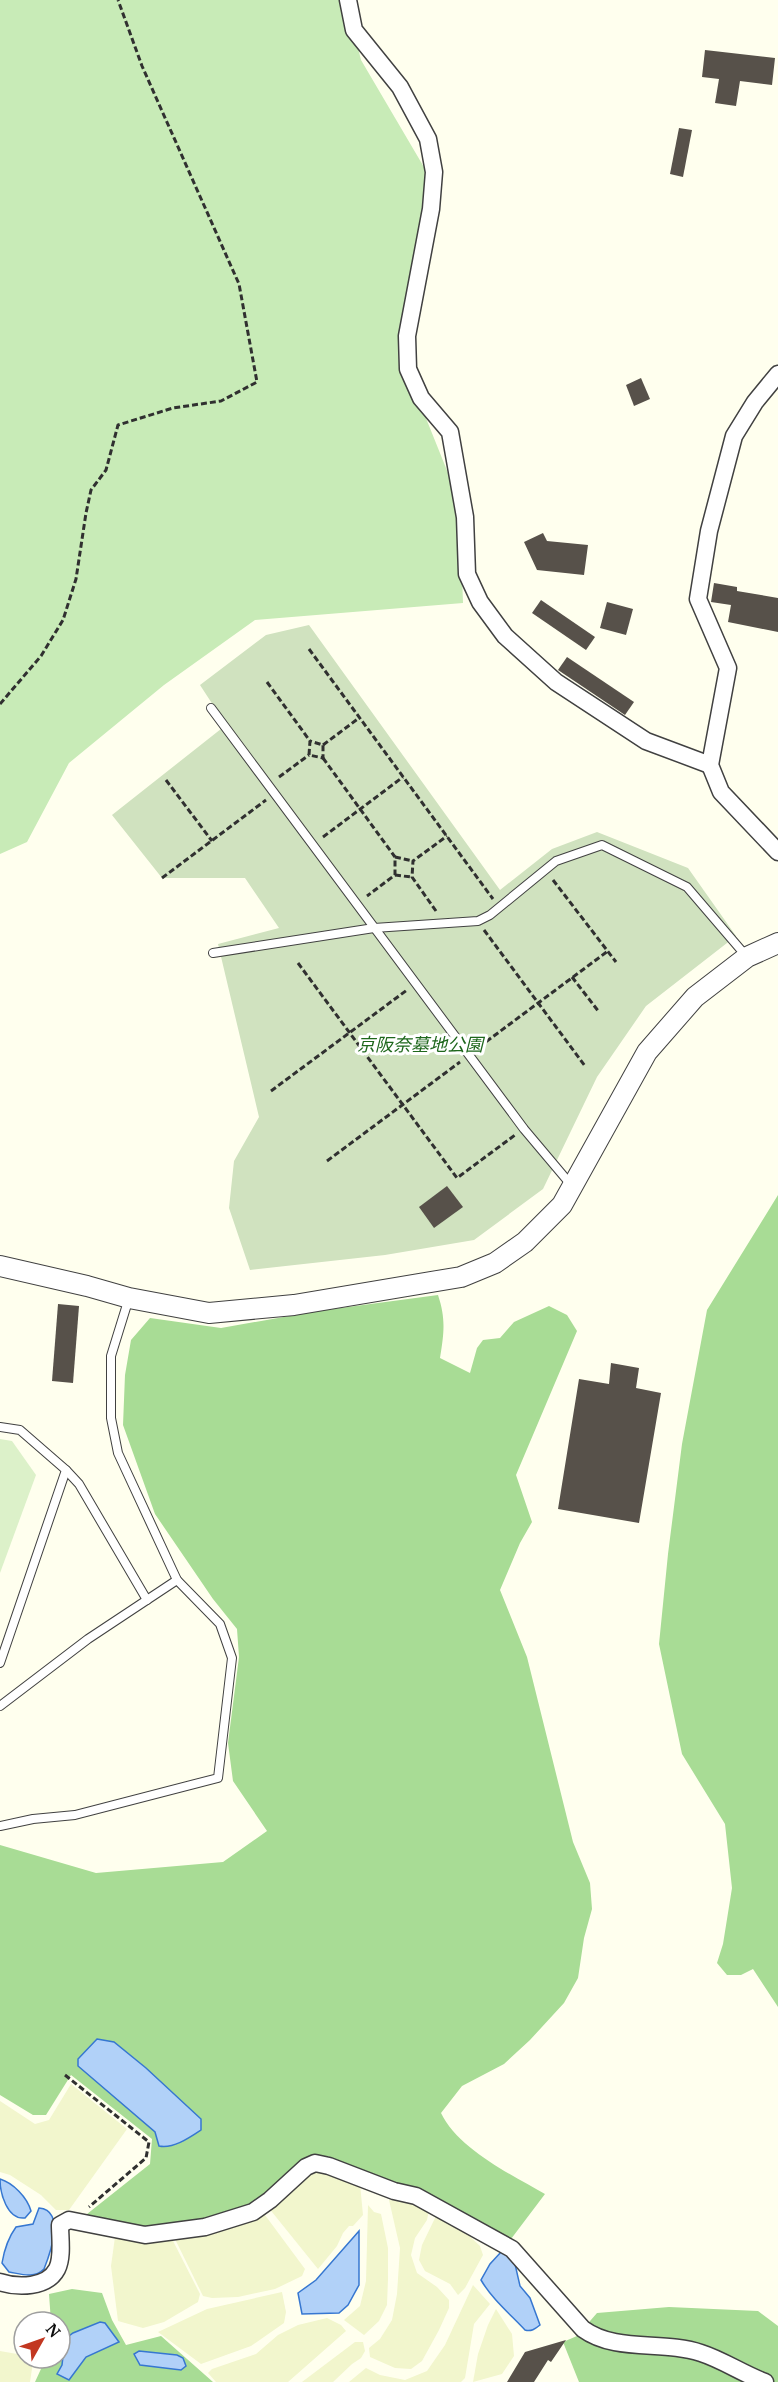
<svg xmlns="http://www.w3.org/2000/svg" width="778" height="2382" viewBox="0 0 778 2382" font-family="'PT Serif','Noto Sans JP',serif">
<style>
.farmland{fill:#f2f6cd}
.green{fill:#c8ebb7}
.forest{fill:#a8dc95}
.cemetery{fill:#d0e2bf}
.pitch{fill:#dcf1c9}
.water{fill:#b1d1f8;stroke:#3677d1;stroke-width:1.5}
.building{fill:#57514a}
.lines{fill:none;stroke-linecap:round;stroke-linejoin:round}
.service-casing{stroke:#414141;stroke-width:10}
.minor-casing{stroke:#414141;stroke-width:19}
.tertiary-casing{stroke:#414141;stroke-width:22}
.path{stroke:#303030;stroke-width:3;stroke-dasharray:6 3;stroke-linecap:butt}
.service{stroke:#fff;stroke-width:8}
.minor{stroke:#fff;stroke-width:16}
.tertiary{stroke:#fff;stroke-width:20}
.labels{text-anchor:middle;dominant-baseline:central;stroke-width:6;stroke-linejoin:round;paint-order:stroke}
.park-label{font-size:18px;font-style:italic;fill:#1e671c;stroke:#fff}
</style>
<rect width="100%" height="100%" fill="#ffe"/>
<g class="farmland">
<polygon points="71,2084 127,2129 69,2210 56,2210 41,2195 10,2175 0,2172 0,2101 35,2124 49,2120"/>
<polygon points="320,2168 360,2184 363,2215 353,2226 349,2226 343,2233 337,2246 318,2269 268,2207 291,2186"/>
<polygon points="389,2200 417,2202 429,2210 427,2220 415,2238 411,2255 417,2273 437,2287 449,2300 449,2308 439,2330 422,2361 411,2369 395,2368 370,2357 369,2348 380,2339 392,2320 397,2294 400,2248"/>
<polygon points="368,2205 374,2212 381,2214 388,2248 388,2279 387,2305 379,2321 364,2335 344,2320 360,2306 366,2281"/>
<polygon points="262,2211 305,2269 302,2276 275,2289 238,2297 212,2298 203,2296 174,2237"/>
<polygon points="436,2216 464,2231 480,2246 483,2255 465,2288 458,2295 450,2284 425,2271 419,2260 422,2245"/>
<polygon points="115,2237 171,2237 200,2294 198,2302 164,2322 143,2328 118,2321 111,2266"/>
<polygon points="473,2285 490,2304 474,2324 465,2378 461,2382 349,2382 366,2368 380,2375 405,2380 427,2371 445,2345"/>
<polygon points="282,2292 286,2312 284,2323 251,2346 201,2364 158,2332 207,2309"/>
<polygon points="496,2309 512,2334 514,2356 502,2374 473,2382 478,2354 488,2325"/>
<polygon points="327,2318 341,2325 346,2331 288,2382 216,2382 208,2373 212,2369 256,2354 278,2335 298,2325"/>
<polygon points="355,2342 363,2342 365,2351 361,2358 352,2364 333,2382 302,2382"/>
<polygon points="0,2351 17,2354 33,2362 30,2382 0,2382"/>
</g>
<polygon class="green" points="0,0 346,0 361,60 428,174 403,361 450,478 461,548 463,603 255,620 164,685 69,763 27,842 0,854"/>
<g class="forest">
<polygon points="778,1195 778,2007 753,1969 741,1975 727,1975 717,1963 723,1944 732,1888 725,1824 682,1754 659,1644 668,1554 682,1444 707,1310"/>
<path d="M438 1295C446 1319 444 1333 440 1358L470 1373 477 1348 483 1340 500 1338 514 1322 549 1306 567 1315 577 1331 516 1475 532 1522 520 1543 500 1590 527 1657 573 1842 590 1883 592 1909 584 1938 578 1978 564 2003 530 2040 504 2064 462 2086 441 2113C458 2149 512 2175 545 2194L511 2239 370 2178 328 2156 302 2160 283 2182 250 2206 206 2222 142 2227 82 2218 150 2164 152 2139 71 2075 46 2115H33L0 2095V1845L96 1873 223 1862 267 1831 233 1781 228 1743 239 1657 237 1629 213 1599 155 1514 123 1425 125 1375 131 1340 150 1318 221 1328 318 1311Z"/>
<polygon points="72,2289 102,2293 112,2320 126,2345 161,2336 213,2382 35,2382 46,2358 60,2358 60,2322 51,2322 49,2294"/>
<polygon points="669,2307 758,2311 778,2326 778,2382 579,2382 563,2342 577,2336 597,2313"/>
</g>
<polygon class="cemetery" points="309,625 500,890 552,849 597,832 688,868 736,936 646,1006 597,1077 543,1189 474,1240 385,1255 250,1270 229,1208 234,1161 259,1117 218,944 279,928 245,878 162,878 112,815 226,725 200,685 266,635"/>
<polygon class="pitch" points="0,1439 12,1441 36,1475 0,1573"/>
<g class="water">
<path d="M97 2039 114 2042 146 2068 201 2119V2130C189 2138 173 2149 159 2146L155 2132 78 2066V2059Z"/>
<path d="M0 2179C13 2183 27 2197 31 2211L25 2218C7 2220 0 2193 0 2179Z"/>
<path d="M39 2208C66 2210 50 2254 44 2269 34 2279 21 2274 9 2272L2 2263C4 2251 8 2238 16 2227L33 2224Z"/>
<polygon points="359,2231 359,2285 348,2305 339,2313 302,2314 298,2293 316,2280"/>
<path d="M501 2252 505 2253 515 2264 520 2286 530 2298 540 2325C535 2329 531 2332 525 2330 510 2314 492 2299 481 2280L490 2264Z"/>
<polygon points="100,2322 105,2323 119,2342 86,2357 69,2380 57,2374 62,2365 65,2339 73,2333"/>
<polygon points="139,2351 177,2355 183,2358 186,2366 181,2370 140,2365 134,2354"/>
</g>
<g class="building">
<polygon points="705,50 775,58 772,85 740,81 736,106 715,103 719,79 702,77"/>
<polygon points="679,128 692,130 683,177 670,174"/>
<polygon points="641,378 650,399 634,406 626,385"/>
<polygon points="543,533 547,541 588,545 584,575 537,570 524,542"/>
<polygon points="714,583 737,587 737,591 778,598 778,632 728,622 731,605 711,602"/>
<polygon points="541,600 595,637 586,650 532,613"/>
<polygon points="607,602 633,609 626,635 600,628"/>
<polygon points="567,657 634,702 625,715 558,670"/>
<polygon points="447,1186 463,1207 434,1228 419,1207"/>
<polygon points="58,1304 79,1306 73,1383 52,1381"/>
<polygon points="611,1363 639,1368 636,1388 661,1393 639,1523 558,1509 579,1379 609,1384"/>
<polygon points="566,2340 551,2362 548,2360 534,2382 507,2382 525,2352"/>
</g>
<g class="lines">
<defs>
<g id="service">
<polyline points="211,708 524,1129 572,1186"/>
<polyline points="213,953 374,928 478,921 490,915 556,861 602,845 687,887 747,957"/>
<polyline points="0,1427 20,1430 66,1470 0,1663"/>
<polyline points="66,1470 79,1484 147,1600"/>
<polyline points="0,1706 88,1639 177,1580"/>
<polyline points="0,1826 33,1819 75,1815 218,1778 232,1658 220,1624 177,1580 118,1453 111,1418 111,1356 129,1298"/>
</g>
<g id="minor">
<polyline points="348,0 354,30 400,87 428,139 434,172 431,209 407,336 408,369 421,398 450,432 465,517 467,574 480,602 505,636 556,682 646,741 710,765"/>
<polyline points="778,374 755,402 734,436 709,531 698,599 728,668 710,765 721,792 778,852"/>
<path d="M0 2282C18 2288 47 2288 57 2269 63 2257 60 2238 60 2225L69 2220 145 2235 205 2227 253 2212 270 2200 306 2167 315 2163 329 2166 394 2191 416 2196 512 2249 583 2329C616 2353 663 2340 701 2353 723 2360 743 2374 765 2382"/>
</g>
<polyline id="tertiary" points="0,1266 87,1286 129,1298 209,1313 294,1305 461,1277 495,1263 525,1242 562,1205 647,1052 695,997 747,957 778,943"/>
</defs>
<use href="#service" class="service-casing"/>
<use href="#minor" class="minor-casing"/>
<use href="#tertiary" class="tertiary-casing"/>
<g class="path">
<polyline points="309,649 493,899"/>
<polyline points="267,682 310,741 309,755 323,758 323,745 310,741"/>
<polyline points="0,704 41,656 63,620 76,579 86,513 91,490 106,470 118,425 173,408 221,401 257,382 239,284 142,66 118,0"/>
<polyline points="323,745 359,718"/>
<polyline points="323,758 395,857 395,875 367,896"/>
<polyline points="279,777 309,755"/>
<polyline points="166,780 212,841"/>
<polyline points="323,837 403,777"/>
<polyline points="395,857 413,861"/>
<polyline points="395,875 411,877"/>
<polyline points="162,878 266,800"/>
<polyline points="553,880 616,962"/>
<polyline points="436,911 412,877 413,861 447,836"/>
<polyline points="484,930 585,1066"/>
<polyline points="298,963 457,1178 515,1135"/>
<polyline points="572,977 599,1012"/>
<polyline points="479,1047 608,951"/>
<polyline points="271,1091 407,990"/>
<polyline points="327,1161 460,1062"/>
<polyline points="65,2075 149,2142 146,2158 89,2207"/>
</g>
<use href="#service" class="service"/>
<use href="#minor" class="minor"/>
<use href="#tertiary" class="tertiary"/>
</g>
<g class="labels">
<g class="park-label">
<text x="420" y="1044">京阪奈墓地公園</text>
</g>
</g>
<g transform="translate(42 2340) rotate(50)"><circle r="28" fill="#ffffff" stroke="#9f9f9f" stroke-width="1.5"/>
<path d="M0-4.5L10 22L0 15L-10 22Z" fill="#c23721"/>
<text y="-9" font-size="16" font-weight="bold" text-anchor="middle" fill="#0e0e0e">N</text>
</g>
</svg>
